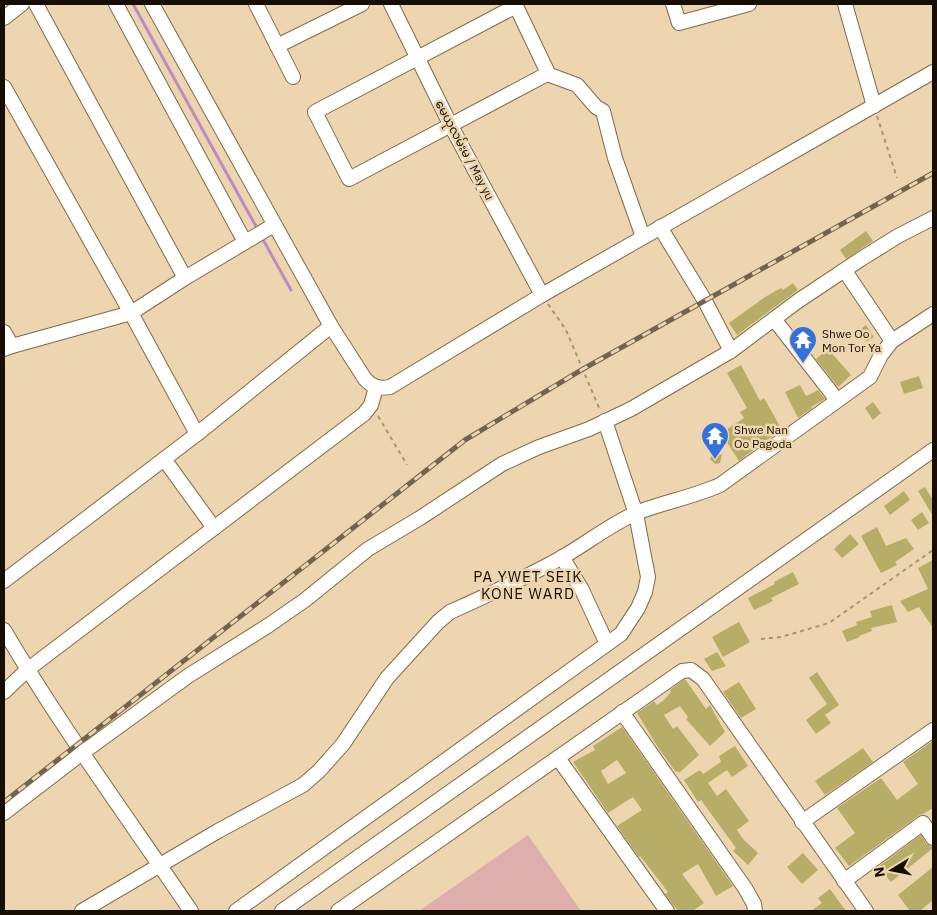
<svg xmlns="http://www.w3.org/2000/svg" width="937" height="915" viewBox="0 0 937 915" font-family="'IBM Plex Sans','Noto Sans Myanmar',sans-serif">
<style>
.green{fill:#ddaeac}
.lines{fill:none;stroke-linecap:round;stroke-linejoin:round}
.stream{stroke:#ba8cc2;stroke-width:3}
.building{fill:#b8ad66;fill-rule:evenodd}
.minor-casing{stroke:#7f6b47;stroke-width:16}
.path{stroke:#a99678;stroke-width:2;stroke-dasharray:4 4;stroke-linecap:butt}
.minor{stroke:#fff;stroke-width:14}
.rail-casing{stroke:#73644d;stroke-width:5}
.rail{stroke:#edd6af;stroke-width:3;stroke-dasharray:9;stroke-linecap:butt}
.labels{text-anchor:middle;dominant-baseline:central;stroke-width:5;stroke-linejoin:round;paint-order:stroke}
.street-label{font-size:12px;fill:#160e02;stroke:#edd6af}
.poi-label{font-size:12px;fill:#160e02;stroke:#edd6af;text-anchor:start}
.quarter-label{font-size:15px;letter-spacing:1px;fill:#160e02;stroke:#edd6af}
</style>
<rect width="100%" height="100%" fill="#edd6af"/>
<polygon class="green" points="528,835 581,911 419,911"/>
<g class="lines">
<g class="stream">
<polyline points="133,4 258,230"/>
<polyline points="261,236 291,290"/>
</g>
</g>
<g class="building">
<polygon points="866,231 873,241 846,259 840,250"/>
<polygon points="793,283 798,290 737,335 729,323 765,297 781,288 783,290"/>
<polygon points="866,325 874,337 866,342 858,331"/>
<polygon points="828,349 851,375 838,387 816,359"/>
<polygon points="741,365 760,401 764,398 782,430 753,449 753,450 739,461 721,433 744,418 740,412 747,408 727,373"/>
<polygon points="919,376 923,388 904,394 900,382"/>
<polygon points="800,385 806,396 818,390 825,399 811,407 812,408 798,418 785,392"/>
<polygon points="873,402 881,413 873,420 865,408"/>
<polygon points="717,453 722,455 720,463 715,464 710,459 712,454"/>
<polygon points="925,487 933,500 933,516 918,491"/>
<polygon points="904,491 910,500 890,515 884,506"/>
<polygon points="922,512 929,523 918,530 911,520"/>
<polygon points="877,527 886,546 906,538 914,549 895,562 897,565 881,573 861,536"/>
<polygon points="850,534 859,544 842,558 834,549"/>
<polygon points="933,560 933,628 919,607 908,612 900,601 928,589 918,568"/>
<polygon points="793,572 799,584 771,598 773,601 754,610 748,598 775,584 774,582"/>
<polygon points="892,605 897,622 871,628 872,631 859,636 860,637 847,642 842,631 857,625 856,622 872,617 870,611"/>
<polygon points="739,622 750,642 723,657 712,637"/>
<polygon points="717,652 726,666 712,671 704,659"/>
<polygon points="817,672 839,705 825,715 831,723 816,734 806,720 827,704 809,678"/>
<polygon points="685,679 706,709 710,705 725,732 710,746 686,719 688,717 680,706 664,715 673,729 677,726 699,755 679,773 678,771 676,772 659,749 637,713 654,701 657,705 664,700 671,692 670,690"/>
<polygon points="739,682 756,709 741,718 723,692"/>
<path d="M622 727 733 886 716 896 698 864 682 874 704 903 693 911H678L665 894 668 892 640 856 639 857 617 826 642 810 633 797 608 813 573 762 595 750 593 746ZM617 760 626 773 608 784 601 771Z"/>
<polygon points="933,741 933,808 923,814 918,816 849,866 835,848 855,833 837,808 881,778 897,800 918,784 903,762"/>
<polygon points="735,746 748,766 732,777 727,770 708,783 717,796 726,789 749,821 737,830 743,839 758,853 748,865 733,851 736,848 701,800 698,802 684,780 700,770 703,774 721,762 719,756"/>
<polygon points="863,748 873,762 825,795 815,781"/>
<polygon points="921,835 926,843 933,848 891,882 878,867"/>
<polygon points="803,853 818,870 802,884 787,867"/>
<polygon points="933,867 933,900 920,911 910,911 898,895"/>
<polygon points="830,889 846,911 811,911 822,903 818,898"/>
</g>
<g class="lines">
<defs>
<g id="minor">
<polyline points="36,4 185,278"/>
<polyline points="116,4 245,242"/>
<path d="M152 4 331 326 365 379C372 387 379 389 390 387L542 295 933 72"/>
<polyline points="256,4 293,77"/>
<polyline points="391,4 451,126 542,295"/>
<polyline points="514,4 516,6 547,71 547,74 349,179 315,112 516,6"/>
<polyline points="673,4 679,23 749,4"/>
<polyline points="845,4 874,106"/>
<polyline points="4,18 22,4"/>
<polyline points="277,46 362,4"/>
<polyline points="547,74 577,85 596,107 603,111 615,158 643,237"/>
<polyline points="4,87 131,313 197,434"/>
<polyline points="660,227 705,301 731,351"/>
<polyline points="845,271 892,341"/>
<polyline points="774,319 837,400"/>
<polyline points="4,332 12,346 4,349"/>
<polyline points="12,346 131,313 185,278 274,225"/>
<polyline points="164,459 214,528"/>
<polyline points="562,557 582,590 607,644"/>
<polyline points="4,581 197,434 331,326"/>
<path d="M4 630C61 727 128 818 191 911"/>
<polyline points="4,692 27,670 364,414 371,405 376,387"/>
<polyline points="622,712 745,888 754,904 755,911"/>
<polyline points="558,758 667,911"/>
<polyline points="4,813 82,753 188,676 269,625 305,600 368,549 420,518 502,464 539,447 589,429 631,409 731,351 798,301 861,259 898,236 933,218"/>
<polyline points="802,822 933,730"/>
<polyline points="844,881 923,823 933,838"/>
<path d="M82 911 218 831 303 785 319 771 343 744 387 678 438 622 450 612C488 595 525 578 561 558 586 544 609 525 636 513 664 502 693 497 720 485L870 377 881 355 892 341 933 314"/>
<polyline points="236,911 621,634 638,608 645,592 648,577 636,514 605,421"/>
<polyline points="282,911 933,450"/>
<polyline points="338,911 682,671 691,670 703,679 866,911"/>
</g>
</defs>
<use href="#minor" class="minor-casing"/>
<g class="path">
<polyline points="877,116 897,178"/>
<polyline points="548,304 566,330 600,410"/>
<polyline points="378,416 407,465"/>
<polyline points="761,639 781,637 829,623 933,550"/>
</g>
<use href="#minor" class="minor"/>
<defs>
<polyline id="rail" points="4,802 465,440 583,369 933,173"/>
</defs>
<use href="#rail" class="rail-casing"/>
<use href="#rail" class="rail"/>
</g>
<defs>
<symbol id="temple-pin" viewBox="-11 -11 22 30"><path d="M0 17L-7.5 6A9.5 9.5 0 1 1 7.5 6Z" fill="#336fdd" stroke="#edd6af"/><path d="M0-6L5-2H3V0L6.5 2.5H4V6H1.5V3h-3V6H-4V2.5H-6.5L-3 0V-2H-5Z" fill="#fff"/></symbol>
</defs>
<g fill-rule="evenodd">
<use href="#temple-pin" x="787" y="324" width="32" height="43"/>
<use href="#temple-pin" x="699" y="420" width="32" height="43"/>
</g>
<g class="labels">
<g class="street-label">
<text transform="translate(465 150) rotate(62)">မေယုလမ်းမ / May yu</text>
</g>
<g class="poi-label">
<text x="822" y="333">Shwe Oo<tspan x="822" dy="14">Mon Tor Ya</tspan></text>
<text x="734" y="429">Shwe Nan<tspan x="734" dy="14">Oo Pagoda</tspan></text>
</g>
<g class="quarter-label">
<text x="528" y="576">PA YWET SEIK<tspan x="528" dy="17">KONE WARD</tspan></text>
</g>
</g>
<rect width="937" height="915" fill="none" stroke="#160e02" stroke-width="10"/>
<g transform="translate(892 870) rotate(260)" stroke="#edd6af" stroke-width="4" paint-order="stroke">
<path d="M0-4L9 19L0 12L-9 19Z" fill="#160e02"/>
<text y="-8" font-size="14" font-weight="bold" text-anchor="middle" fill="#160e02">N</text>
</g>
</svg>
